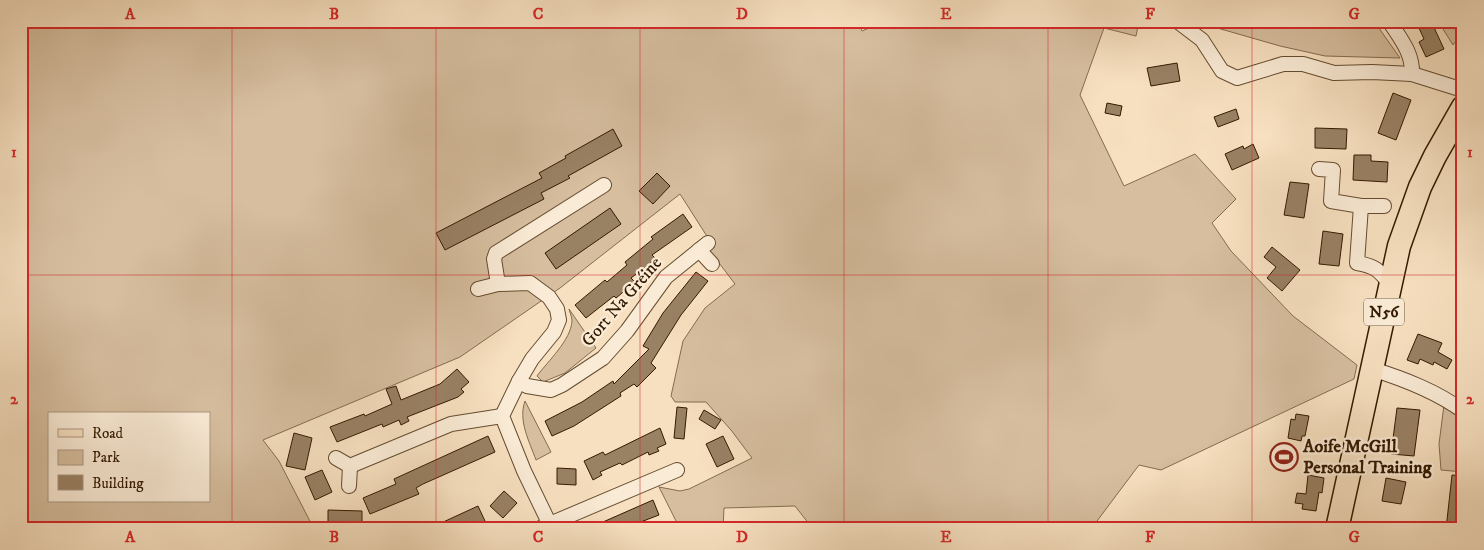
<svg xmlns="http://www.w3.org/2000/svg" width="1484" height="550" viewBox="0 0 1484 550" font-family="'IM FELL DW Pica',serif">
<style>
.green{fill:#d6be9f;stroke:#856c50;fill-rule:evenodd}
.building{fill:#998164;stroke:#341a00}
.lines{fill:none;stroke-linecap:round;stroke-linejoin:round}
.minor-casing{stroke:#654c30;stroke-width:16}
.primary-casing{stroke:#341a00;stroke-width:25}
.minor{stroke:#faebd6;stroke-width:14}
.primary{stroke:#f7e0c0;stroke-width:22}
.grid{fill:none;stroke:#d62828;stroke-width:1;stroke-opacity:0.55}
.labels{text-anchor:middle;dominant-baseline:central;stroke-width:4.5;stroke-linejoin:round;paint-order:stroke}
.shield{fill:#faebd6;stroke:#6f5940;stroke-width:1}
.shield-label{font-size:16px;font-weight:bold;fill:#341a00}
.street-label{font-size:18px;fill:#341a00;stroke:#faebd6}
.poi-label{font-size:18px;font-weight:bold;fill:#341a00;stroke:#faebd6;text-anchor:start}
.neatline{fill:none;stroke:#d62828;stroke-width:2}
.grid-label{font-size:16px;text-anchor:middle;font-weight:bold;fill:#d62828}
</style>
<rect width="100%" height="100%" fill="#f7e0c0"/>
<filter id="stains"><feTurbulence type="fractalNoise" baseFrequency=".004" numOctaves="4"/><feColorMatrix values="0 0 0 0 .2 0 0 0 0 .09 0 0 0 0 .02 0 0 0 .5 -.17"/></filter>
<radialGradient id="worn" r=".72"><stop offset=".6" stop-color="#630" stop-opacity="0"/><stop offset="1" stop-color="#630" stop-opacity=".3"/></radialGradient>
<g class="green">
<path d="M21 21H858L862 31 885 21H1139L1136 36 1104 28 1080 95 1124 186 1195 154 1236 199 1212 223 1231 251 1293 316 1357 365 1354 379 1161 470 1139 465 1091 529H813L795 506 724 508 723 529H680L659 487 680 491 689 489 752 458 731 430 706 402H675L671 396 683 341 705 308 735 284 710 251V241L680 194 560 288 460 357 263 440 279 461 314 529H21ZM49 414H209V501H49Z"/>
<polygon points="1201,21 1374,21 1400,58 1325,56 1280,46 1200,23"/>
<polygon points="1438,21 1463,21 1463,31 1453,45"/>
<path d="M569 309 596 348 565 373 543 382 537 376C548 361 571 340 572 321 572 317 570 313 569 309Z"/>
<path d="M525 401 551 452 536 460C529 441 518 420 525 401Z"/>
<polygon points="1444,405 1463,417 1463,472 1441,470 1439,444"/>
</g>
<g class="building">
<polygon points="1427,21 1431,21 1444,49 1426,57 1419,42 1424,39 1418,26"/>
<polygon points="1177,63 1180,81 1151,86 1147,68"/>
<polygon points="1393,93 1411,100 1396,140 1378,133"/>
<polygon points="1107,103 1122,106 1120,116 1105,113"/>
<polygon points="1236,109 1239,119 1218,127 1214,117"/>
<polygon points="1315,128 1347,129 1346,149 1315,148"/>
<polygon points="613,129 622,146 568,176 570,178 541,193 544,199 445,250 436,233 542,178 539,173 566,158 565,156"/>
<polygon points="1253,144 1259,158 1232,170 1225,154 1243,146 1244,149"/>
<polygon points="1354,155 1371,155 1371,161 1388,162 1387,182 1353,180"/>
<polygon points="657,173 670,186 653,204 639,191"/>
<polygon points="1290,182 1309,184 1304,218 1284,215"/>
<polygon points="610,208 621,224 556,269 545,253"/>
<polygon points="683,214 692,227 652,255 656,259 631,278 635,282 616,298 614,296 586,318 575,305 605,280 607,282 627,265 625,262 653,239 651,237"/>
<polygon points="1323,231 1343,234 1339,266 1319,264"/>
<polygon points="1272,247 1300,270 1282,291 1267,278 1276,267 1264,257"/>
<polygon points="696,272 708,281 681,315 651,363 656,368 637,387 634,384 620,393 621,396 574,426 552,436 545,421 582,402 613,381 614,384 649,349 643,346 663,313"/>
<polygon points="1418,334 1442,343 1438,352 1452,360 1447,369 1434,362 1433,365 1420,359 1418,364 1407,360"/>
<polygon points="457,369 469,382 461,389 464,392 458,397 407,417 409,421 401,425 399,420 383,427 382,424 337,442 330,427 364,414 365,416 392,404 386,389 396,386 401,400 440,384"/>
<polygon points="677,407 687,408 684,439 674,438"/>
<polygon points="1397,408 1420,410 1414,456 1391,454"/>
<polygon points="704,410 721,420 715,429 699,419"/>
<polygon points="1296,414 1309,416 1305,436 1302,436 1301,441 1288,438 1291,419 1295,420"/>
<polygon points="660,428 666,444 657,448 659,451 649,455 648,452 622,465 620,463 600,472 602,475 593,480 584,461 603,452 605,455"/>
<polygon points="294,433 312,438 305,470 286,466"/>
<polygon points="488,436 495,452 423,484 416,488 419,494 370,514 363,498 396,484 394,479"/>
<polygon points="723,436 734,459 717,467 706,444"/>
<polygon points="557,468 576,469 576,485 557,484"/>
<polygon points="322,470 332,492 315,500 305,477"/>
<polygon points="1308,475 1324,478 1322,493 1319,492 1316,511 1302,509 1303,504 1295,503 1297,493 1306,494"/>
<polygon points="1452,475 1463,476 1463,529 1446,529"/>
<polygon points="1386,478 1406,482 1401,504 1382,501"/>
<polygon points="504,491 517,503 503,518 490,506"/>
<polygon points="653,500 659,515 638,523 641,529 587,529"/>
<polygon points="478,506 485,521 474,529 428,529"/>
<polygon points="328,510 362,511 362,529 328,529"/>
</g>
<g class="lines">
<defs>
<g id="minor">
<polyline points="1177,21 1202,40 1222,71 1237,78 1283,64 1303,64 1334,73 1372,72 1412,74 1463,90"/>
<path d="M1389 21C1400 38 1413 53 1412 74"/>
<path d="M1319 169 1333 170 1331 201 1361 206 1357 263C1375 266 1379 270 1390 284"/>
<polyline points="1361,206 1384,206"/>
<polyline points="699,250 712,264"/>
<polyline points="498,284 494,259 496,253 604,185"/>
<polyline points="478,289 498,284 530,283 549,297 557,309 559,320 554,332 532,359 519,381 502,416 524,471 552,529"/>
<path d="M1372 369C1404 379 1436 391 1463 411"/>
<polyline points="519,381 527,386 551,390 562,385 603,358 627,331 666,277 708,243"/>
<polyline points="336,458 350,466 451,424 502,416"/>
<polyline points="349,486 350,466"/>
<polyline points="538,529 677,470"/>
</g>
<polyline id="primary" points="1337,529 1399,246 1420,187 1435,156 1463,107"/>
</defs>
<use href="#minor" class="minor-casing"/>
<use href="#primary" class="primary-casing"/>
<use href="#minor" class="minor"/>
<use href="#primary" class="primary"/>
</g>
<path class="grid" d="M232 21V529M436 21V529M640 21V529M844 21V529M1048 21V529M1252 21V529M21 275H1463"/>
<defs>
<symbol id="stadium-ring" viewBox="-11 -11 22 22"><circle r="9.5" fill="#faebd6" stroke="#8f2418" stroke-width="1.5"/><path d="M0-5a6.5 5 0 1 0 0 10a6.5 5 0 1 0 0-10ZM-3.5-1.8h7v3.6h-7Z" fill="#8f2418"/></symbol>
</defs>
<g fill-rule="evenodd">
<use href="#stadium-ring" x="1268" y="441" width="32" height="32"/>
</g>
<g class="labels">
<rect class="shield" x="1364" y="298.5" width="40" height="27" rx="4"/>
<g class="shield-label">
<text x="1384" y="312">N56</text>
</g>
<g class="street-label">
<text transform="translate(622 302) rotate(-49)">Gort Na Gréine</text>
</g>
<g class="poi-label">
<text x="1303" y="447">Aoife McGill<tspan x="1303" dy="21">Personal Training</tspan></text>
</g>
</g>
<rect width="1484" height="550" fill="none" stroke="#f7e0c0" stroke-width="55"/>
<rect x="48" y="412" width="162" height="90" fill="#faebd6" stroke="#ab9780"/>
<rect x="58" y="429" width="25" height="8" fill="#f7e0c0" stroke="#ab9780"/>
<text x="92" y="438" font-size="15" fill="#341a00">Road</text>
<rect x="58" y="450" width="25" height="15" fill="#d6be9f" stroke="#ab9780"/>
<text x="92" y="462" font-size="15" fill="#341a00">Park</text>
<rect x="58" y="475" width="25" height="15" fill="#998164" stroke="#ab9780"/>
<text x="92" y="488" font-size="15" fill="#341a00">Building</text>
<rect x="28" y="28" width="1428" height="494" class="neatline"/>
<g class="grid-label">
<text x="130" y="19">A</text>
<text x="334" y="19">B</text>
<text x="538" y="19">C</text>
<text x="742" y="19">D</text>
<text x="946" y="19">E</text>
<text x="1150" y="19">F</text>
<text x="1354" y="19">G</text>
<text x="14" y="157">1</text>
<text x="1470" y="157">1</text>
<text x="14" y="404">2</text>
<text x="1470" y="404">2</text>
<text x="130" y="542">A</text>
<text x="334" y="542">B</text>
<text x="538" y="542">C</text>
<text x="742" y="542">D</text>
<text x="946" y="542">E</text>
<text x="1150" y="542">F</text>
<text x="1354" y="542">G</text>
</g>
<rect width="100%" height="100%" filter="url(#stains)"/>
<rect width="100%" height="100%" fill="url(#worn)"/>
</svg>
